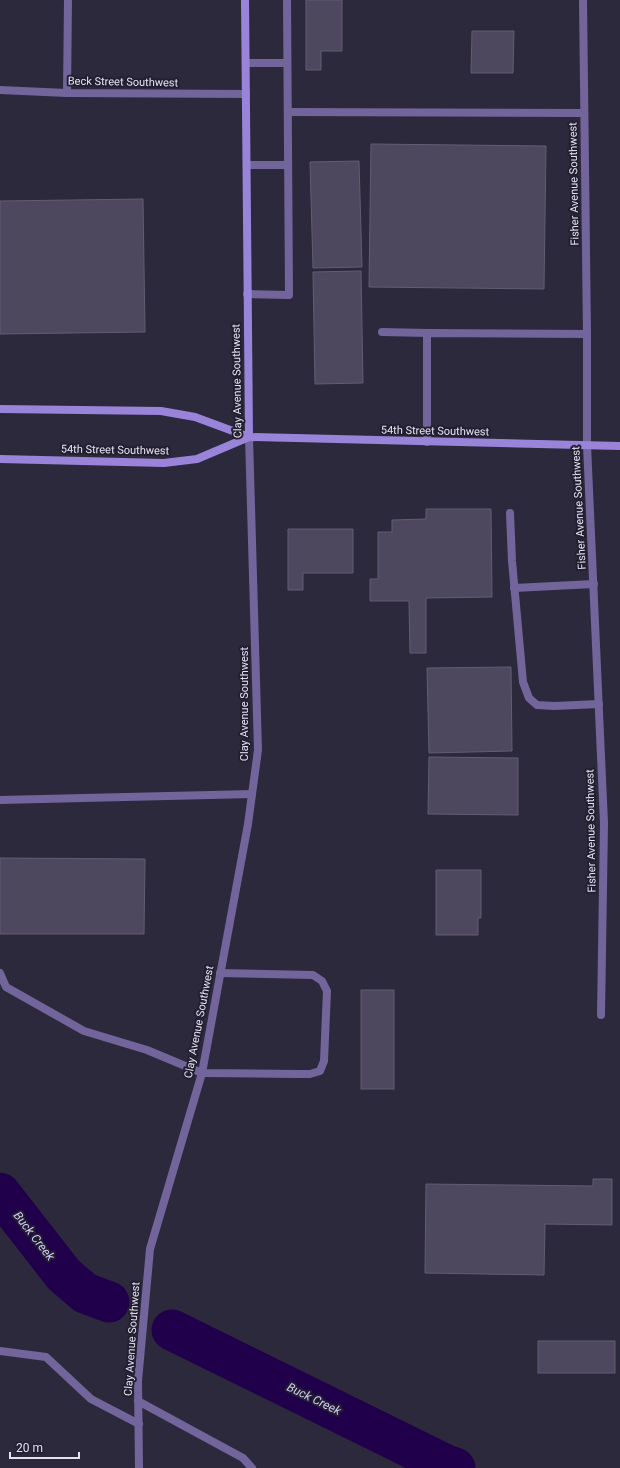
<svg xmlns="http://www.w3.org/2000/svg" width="620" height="1468" viewBox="0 0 620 1468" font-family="Roboto,sans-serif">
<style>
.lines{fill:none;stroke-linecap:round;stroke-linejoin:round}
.river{stroke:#20004b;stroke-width:41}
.building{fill:#4d485e;stroke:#625d74}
.lane{stroke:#72659b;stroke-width:8}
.street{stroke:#72659b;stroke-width:8}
.secondary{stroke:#9a84da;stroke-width:8}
.labels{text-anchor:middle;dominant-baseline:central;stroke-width:4;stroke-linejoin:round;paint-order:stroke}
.street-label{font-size:11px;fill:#e5e2ef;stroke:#231f32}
.water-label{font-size:12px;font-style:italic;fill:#d4cbf7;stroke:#231f32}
</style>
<rect width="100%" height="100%" fill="#2d293c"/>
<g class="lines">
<g class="river">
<polyline points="0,1193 64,1275 85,1293 109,1302"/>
<polyline points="172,1330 446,1465 455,1468"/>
</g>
</g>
<g class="building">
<polygon points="306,0 342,0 342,51 321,51 321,70 306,70"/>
<polygon points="472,31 514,31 513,73 471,73"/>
<polygon points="371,144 546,146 544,289 369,287"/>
<polygon points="359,161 362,267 313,268 310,162"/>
<polygon points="143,199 145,332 0,334 0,201"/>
<polygon points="361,271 363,383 315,384 313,272"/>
<polygon points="426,509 491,509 492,597 426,598 426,653 410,653 409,601 370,601 370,579 378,579 378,532 392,532 392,520 426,519"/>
<polygon points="288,529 353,529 353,573 303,573 303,590 288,590"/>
<polygon points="511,667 512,751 429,753 427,668"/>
<polygon points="429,757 518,758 518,815 428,814"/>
<polygon points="0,858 145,859 144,934 0,934"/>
<polygon points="436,870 481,870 481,918 478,918 478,935 436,935"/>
<rect x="361" y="990" width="33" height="99"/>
<polygon points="593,1179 612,1179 612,1225 545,1224 544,1275 425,1273 426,1184 593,1186"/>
<rect x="538" y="1341" width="77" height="32"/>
</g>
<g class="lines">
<g class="lane">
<polyline points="246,63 287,63"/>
<polyline points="67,93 68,0"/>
<polyline points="288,112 584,113"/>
<polyline points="247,165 288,165"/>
<polyline points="247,294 289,295 287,0"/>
<polyline points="382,332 427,333"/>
<polyline points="427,442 427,333 587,334"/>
<polyline points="510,513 512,561 523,682 529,698 537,705 554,706 599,704"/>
<polyline points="514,588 594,584"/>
<polyline points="0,800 252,794"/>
<polyline points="0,973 6,987 84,1031 147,1050 202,1073 296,1074 310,1074 320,1071 324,1061 327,991 322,981 313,975 220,973"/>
<polyline points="0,1351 46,1357 91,1399 139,1424"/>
<polyline points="138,1401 243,1458 252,1468"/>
</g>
<g class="street">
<polyline points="583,0 587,334 587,445 604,823 601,1015"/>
<polyline points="0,90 67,93 246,94"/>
<polyline points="139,1468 138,1381 150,1249 202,1073 248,824 258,750 249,437"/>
</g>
<g class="secondary">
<polyline points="245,0 249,437"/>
<polyline points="0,409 161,411 195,417 249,437 620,446"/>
<polyline points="0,459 164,463 197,459 249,437"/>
</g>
</g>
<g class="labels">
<g class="street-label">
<text transform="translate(123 82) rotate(1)">Beck Street Southwest</text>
<text transform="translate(574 184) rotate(-91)">Fisher Avenue Southwest</text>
<text transform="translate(237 381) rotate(-91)">Clay Avenue Southwest</text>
<text transform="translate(435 431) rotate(1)">54th Street Southwest</text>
<text transform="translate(115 450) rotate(1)">54th Street Southwest</text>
<text transform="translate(579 508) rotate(-93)">Fisher Avenue Southwest</text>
<text transform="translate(244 704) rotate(-90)">Clay Avenue Southwest</text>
<text transform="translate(591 831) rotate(-91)">Fisher Avenue Southwest</text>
<text transform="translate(199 1022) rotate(-79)">Clay Avenue Southwest</text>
<text transform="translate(132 1339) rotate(-86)">Clay Avenue Southwest</text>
</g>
<g class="water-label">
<text transform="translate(34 1236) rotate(52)">Buck Creek</text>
<text transform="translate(314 1399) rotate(26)">Buck Creek</text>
</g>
</g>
<path d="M10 1452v6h69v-6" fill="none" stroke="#e5e2ef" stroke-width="2"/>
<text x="16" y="1452" font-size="12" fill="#e5e2ef" stroke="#231f32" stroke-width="3" paint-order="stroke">20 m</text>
</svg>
